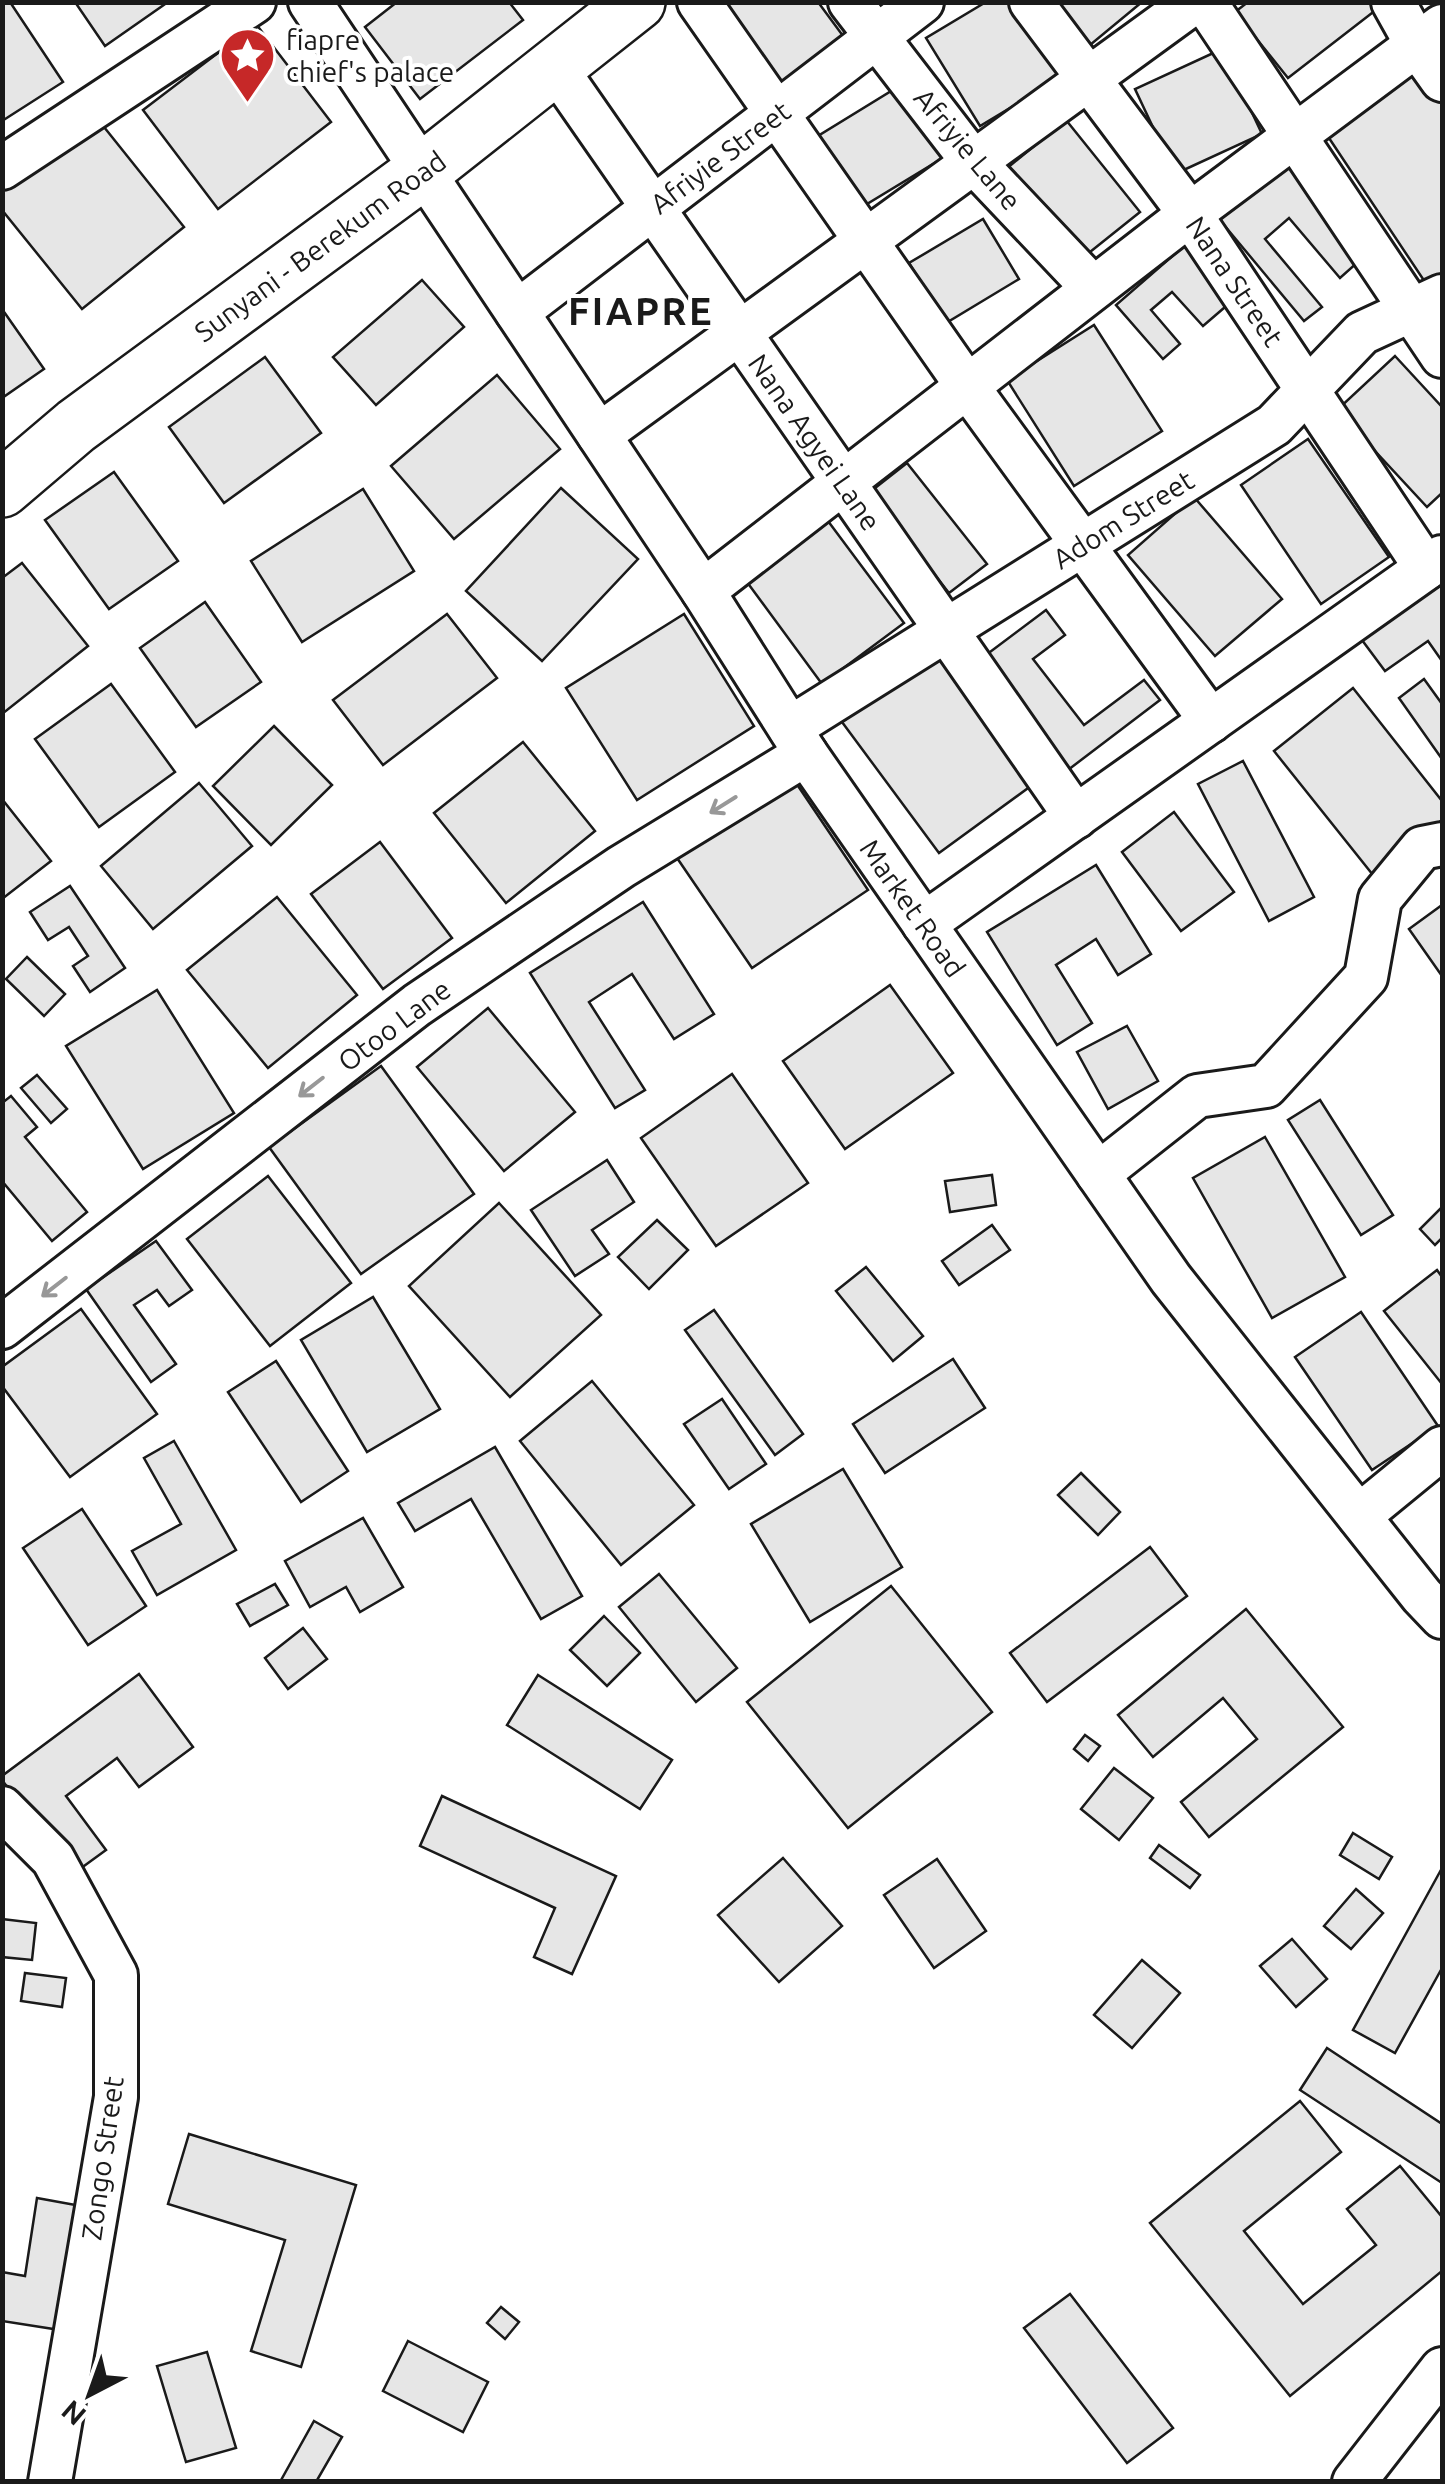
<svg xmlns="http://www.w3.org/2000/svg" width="1445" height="2484" viewBox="0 0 1445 2484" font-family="Ubuntu,sans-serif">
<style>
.building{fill:#e6e6e6;stroke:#1a1a1a;stroke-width:2.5}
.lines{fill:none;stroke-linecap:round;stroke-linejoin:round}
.minor-casing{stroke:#1a1a1a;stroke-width:48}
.primary-casing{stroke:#1a1a1a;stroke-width:60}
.minor{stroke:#fff;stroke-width:42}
.primary{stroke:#fff;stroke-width:55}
.oneway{stroke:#989898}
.labels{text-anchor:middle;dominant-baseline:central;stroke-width:8;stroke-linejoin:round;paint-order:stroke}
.poi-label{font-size:28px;fill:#1a1a1a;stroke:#fff;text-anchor:start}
.street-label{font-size:28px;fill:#1a1a1a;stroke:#fff}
.district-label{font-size:38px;font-weight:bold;letter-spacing:2.5px;fill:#1a1a1a;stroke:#fff}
</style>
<rect width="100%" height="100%" fill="#fff"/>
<g class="building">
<polygon points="2,2 10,2 63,82 2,121"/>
<polygon points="75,2 168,2 105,46"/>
<polygon points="397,2 509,2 523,20 420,99 365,27"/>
<polygon points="720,2 818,2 849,44 779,94"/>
<polygon points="986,2 1013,2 1060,78 980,126 926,38"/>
<polygon points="1045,2 1142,2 1084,50"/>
<polygon points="1248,2 1378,2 1381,6 1288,78 1235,12"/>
<polygon points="256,24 331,122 218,209 143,110"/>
<polygon points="1222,49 1262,134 1175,174 1135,89"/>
<polygon points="1425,66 1442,93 1442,279 1429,288 1325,132"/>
<polygon points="901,85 946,156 862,207 818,136"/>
<polygon points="96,117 184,227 82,309 2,210 2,190"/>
<polygon points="1066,120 1140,212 1080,260 1006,169"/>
<polygon points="1290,160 1368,253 1340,278 1289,218 1265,239 1322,307 1304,321 1219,219"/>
<polygon points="983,219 1019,279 946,323 909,263"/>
<polygon points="1184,246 1232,301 1203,326 1172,292 1151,310 1180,344 1163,359 1116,305"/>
<polygon points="422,280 464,327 376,405 333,357"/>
<polygon points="2,309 44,369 2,398"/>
<polygon points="1094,325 1162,431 1074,486 1007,380"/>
<polygon points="1395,356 1442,407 1442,493 1427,507 1337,410"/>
<polygon points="265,357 321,433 224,503 169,427"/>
<polygon points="497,375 560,449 454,539 391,466"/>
<polygon points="1308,439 1389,557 1321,604 1241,485"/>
<polygon points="907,463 987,564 949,593 870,492"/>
<polygon points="114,472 178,561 109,609 45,520"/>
<polygon points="561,488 638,559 542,661 466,591"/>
<polygon points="363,489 414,571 302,642 251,561"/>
<polygon points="1194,497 1282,599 1215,656 1128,555"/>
<polygon points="825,517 904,623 822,684 744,578"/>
<polygon points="22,563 88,646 2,714 2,578"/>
<polygon points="1437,580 1442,588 1442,661 1428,641 1385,671 1359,636"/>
<polygon points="205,602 261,682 196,727 140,648"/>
<polygon points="1046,610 1065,635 1033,659 1084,725 1144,680 1160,700 1064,773 978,661"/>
<polygon points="447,614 497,678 383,765 333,700"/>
<polygon points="684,614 754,726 637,800 566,688"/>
<polygon points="938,651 1035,783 939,853 842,722"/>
<polygon points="1424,679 1442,704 1442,759 1399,698"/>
<polygon points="111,684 175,772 99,827 35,739"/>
<polygon points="1353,688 1442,801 1442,820 1373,875 1274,751"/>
<polygon points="274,726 332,785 271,845 213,786"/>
<polygon points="523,742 595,831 506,903 434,813"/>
<polygon points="1243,761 1314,897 1269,921 1198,784"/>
<polygon points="790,774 868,890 752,968 673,852"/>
<polygon points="199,783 252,846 153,929 101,866"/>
<polygon points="2,799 51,861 2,899"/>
<polygon points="1174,812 1234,892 1181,931 1122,852"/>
<polygon points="380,842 452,938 383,989 311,894"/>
<polygon points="1096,865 1151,954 1118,975 1096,939 1056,965 1092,1023 1057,1045 987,932"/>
<polygon points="70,886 125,968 90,992 73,966 88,956 69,927 48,940 30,912"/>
<polygon points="277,897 357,995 268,1068 187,970"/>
<polygon points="643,902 714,1014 674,1039 632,974 589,1002 645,1090 615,1108 530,973"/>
<polygon points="1442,905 1442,976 1409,929"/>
<polygon points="27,957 65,994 44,1016 6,979"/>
<polygon points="890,985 953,1073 845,1149 783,1061"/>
<polygon points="157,990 234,1113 143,1169 66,1046"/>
<polygon points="488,1008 575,1112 504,1171 417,1067"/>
<polygon points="1127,1026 1158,1081 1108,1109 1077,1052"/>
<polygon points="381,1066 474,1194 361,1274 269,1147"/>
<polygon points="732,1074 808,1183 716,1246 641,1138"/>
<polygon points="37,1075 67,1109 51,1123 21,1088"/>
<polygon points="11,1096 37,1127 25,1137 87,1212 52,1241 2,1181 2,1103"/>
<polygon points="1320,1100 1393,1215 1361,1235 1288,1120"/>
<polygon points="1265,1137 1345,1277 1272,1318 1193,1178"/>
<polygon points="607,1160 634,1202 592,1230 609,1254 575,1276 531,1210"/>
<polygon points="992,1175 996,1205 950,1212 945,1181"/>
<polygon points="268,1176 351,1283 270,1346 187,1239"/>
<polygon points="499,1203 601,1315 510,1397 409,1286"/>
<polygon points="1442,1207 1442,1238 1435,1245 1420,1229"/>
<polygon points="657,1220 688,1250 649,1289 618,1257"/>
<polygon points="992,1225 1010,1250 959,1285 942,1261"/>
<polygon points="156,1241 192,1290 169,1306 157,1290 134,1305 176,1364 151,1382 86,1289"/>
<polygon points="866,1267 923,1336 893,1361 836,1291"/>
<polygon points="1437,1270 1442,1277 1442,1384 1384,1311"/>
<polygon points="373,1297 440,1409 367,1452 301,1340"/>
<polygon points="81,1309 157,1414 70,1477 2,1386 2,1367"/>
<polygon points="714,1310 803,1434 775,1455 685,1330"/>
<polygon points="1361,1312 1438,1426 1372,1470 1295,1357"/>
<polygon points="953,1359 985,1408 885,1473 853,1424"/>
<polygon points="276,1361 348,1471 301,1502 228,1392"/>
<polygon points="592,1381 694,1505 621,1565 520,1441"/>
<polygon points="722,1399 766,1464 729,1489 684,1424"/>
<polygon points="174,1441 236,1550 157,1595 132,1551 181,1524 144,1458"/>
<polygon points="495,1447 582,1596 541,1619 471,1499 415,1531 398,1503"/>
<polygon points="843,1469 902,1567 810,1622 751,1524"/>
<polygon points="1081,1473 1120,1512 1098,1535 1058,1495"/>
<polygon points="82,1509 146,1606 88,1645 23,1548"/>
<polygon points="363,1518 403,1587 360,1612 346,1587 310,1607 285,1561"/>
<polygon points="1150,1547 1187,1596 1047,1702 1010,1653"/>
<polygon points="659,1574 737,1668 696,1702 619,1607"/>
<polygon points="275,1584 288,1605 250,1626 237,1604"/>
<polygon points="891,1586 992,1712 848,1828 747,1702"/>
<polygon points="1246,1609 1343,1727 1209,1837 1181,1802 1257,1739 1223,1698 1153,1757 1118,1715"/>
<polygon points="604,1616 640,1653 607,1686 570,1650"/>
<polygon points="303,1628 327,1659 288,1689 265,1658"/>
<polygon points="139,1674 193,1747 139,1787 117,1758 66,1796 106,1850 73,1874 2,1780 2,1776"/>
<polygon points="538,1675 672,1760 640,1809 507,1725"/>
<polygon points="1085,1735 1100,1746 1088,1761 1074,1749"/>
<polygon points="1114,1768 1153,1798 1119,1840 1081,1809"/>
<polygon points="442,1796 616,1876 572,1974 534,1957 555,1908 420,1846"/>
<polygon points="1353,1833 1392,1857 1379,1879 1340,1855"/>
<polygon points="1159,1845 1200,1875 1190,1888 1150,1858"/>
<polygon points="783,1858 842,1926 779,1982 718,1915"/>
<polygon points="937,1859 986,1931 934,1968 884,1895"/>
<polygon points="1442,1868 1442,1968 1395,2053 1353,2030"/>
<polygon points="1356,1889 1383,1913 1351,1949 1324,1926"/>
<polygon points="2,1919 36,1923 32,1960 2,1957"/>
<polygon points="1292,1939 1327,1979 1296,2007 1260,1966"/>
<polygon points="1142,1960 1180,1993 1132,2048 1094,2015"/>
<polygon points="25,1973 66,1978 62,2007 21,2001"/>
<polygon points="1327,2048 1442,2124 1442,2183 1300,2090"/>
<polygon points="1300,2101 1341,2152 1244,2231 1303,2304 1376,2245 1347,2209 1400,2166 1442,2217 1442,2271 1290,2396 1150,2223"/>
<polygon points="189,2134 356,2185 301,2367 251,2351 285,2240 168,2204"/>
<polygon points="37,2198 81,2206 60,2330 2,2321 2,2272 25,2276"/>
<polygon points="1070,2294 1173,2428 1127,2463 1024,2328"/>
<polygon points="501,2307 519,2322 505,2339 487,2323"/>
<polygon points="408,2341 488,2382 463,2432 383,2391"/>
<polygon points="207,2352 236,2448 186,2462 157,2366"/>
<polygon points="314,2421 342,2437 316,2482 280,2482"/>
</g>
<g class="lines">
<defs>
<g id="minor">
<polyline points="310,2 703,591 806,754 1171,1279 1422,1596 1442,1617"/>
<polyline points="699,2 967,386 1211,721"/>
<polyline points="850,2 970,158 1093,288"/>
<polyline points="1031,2 1190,214 1426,568"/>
<polyline points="1205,2 1442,356"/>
<polyline points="1393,2 1417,45 1442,80"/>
<polyline points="555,67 1076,817"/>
<polyline points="2,168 254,2"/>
<polyline points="517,312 922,2"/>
<polyline points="599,435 1194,2"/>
<polyline points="703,591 1190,214 1442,26"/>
<polyline points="790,728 1274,425 1362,333 1442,296"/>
<polyline points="924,924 1442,557"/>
<polyline points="1098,1174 1197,1096 1266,1086 1366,977 1380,899 1422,848 1442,844"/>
<polyline points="2,1327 417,1005 621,867 806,754"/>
<polyline points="1359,1516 1442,1448"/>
<polyline points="2,1808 53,1859 116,1975 116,2097 50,2482"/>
<polyline points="1354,2482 1442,2369"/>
</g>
<polyline id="primary" points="2,489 76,426 423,171 637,2"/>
</defs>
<use href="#minor" class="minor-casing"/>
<use href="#primary" class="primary-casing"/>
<use href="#minor" class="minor"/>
<use href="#primary" class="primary"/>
</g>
<defs><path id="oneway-shaft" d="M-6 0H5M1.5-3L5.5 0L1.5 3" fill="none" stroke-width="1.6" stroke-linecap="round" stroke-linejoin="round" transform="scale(2.5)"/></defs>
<g class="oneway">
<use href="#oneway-shaft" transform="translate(723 805) rotate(148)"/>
<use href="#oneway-shaft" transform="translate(311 1087) rotate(142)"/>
<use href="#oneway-shaft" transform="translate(54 1287) rotate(142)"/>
</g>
<defs>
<symbol id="sight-pin" viewBox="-11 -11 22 30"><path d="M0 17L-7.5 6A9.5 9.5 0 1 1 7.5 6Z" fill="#c62828" stroke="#fff"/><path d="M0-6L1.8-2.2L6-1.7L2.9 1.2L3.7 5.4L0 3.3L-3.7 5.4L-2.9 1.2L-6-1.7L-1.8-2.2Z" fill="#fff"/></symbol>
</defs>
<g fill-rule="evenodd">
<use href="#sight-pin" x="216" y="24" width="63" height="86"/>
</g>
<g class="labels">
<g class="poi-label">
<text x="286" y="39">fiapre<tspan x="286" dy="32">chief's palace</tspan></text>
</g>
<g class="street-label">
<text transform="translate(968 149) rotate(50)">Afriyie Lane</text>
<text transform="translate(720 157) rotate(-37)">Afriyie Street</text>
<text transform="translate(320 246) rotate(-36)">Sunyani - Berekum Road</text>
<text transform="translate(1235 281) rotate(56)">Nana Street</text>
<text transform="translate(815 442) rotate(55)">Nana Agyei Lane</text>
<text transform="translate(1123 519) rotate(-32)">Adom Street</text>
<text transform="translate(913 908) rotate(55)">Market Road</text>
<text transform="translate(394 1025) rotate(-37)">Otoo Lane</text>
<text transform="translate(102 2158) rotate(-82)">Zongo Street</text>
</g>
<g class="district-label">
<text x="641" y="311">FIAPRE</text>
</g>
</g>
<rect width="1445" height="2484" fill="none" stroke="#1a1a1a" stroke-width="10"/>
<g transform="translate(90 2394) rotate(221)" stroke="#ffffff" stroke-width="8" paint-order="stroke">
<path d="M0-8L18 38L0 25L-18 38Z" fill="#1a1a1a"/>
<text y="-15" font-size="28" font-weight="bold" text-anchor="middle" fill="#1a1a1a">N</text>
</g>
</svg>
